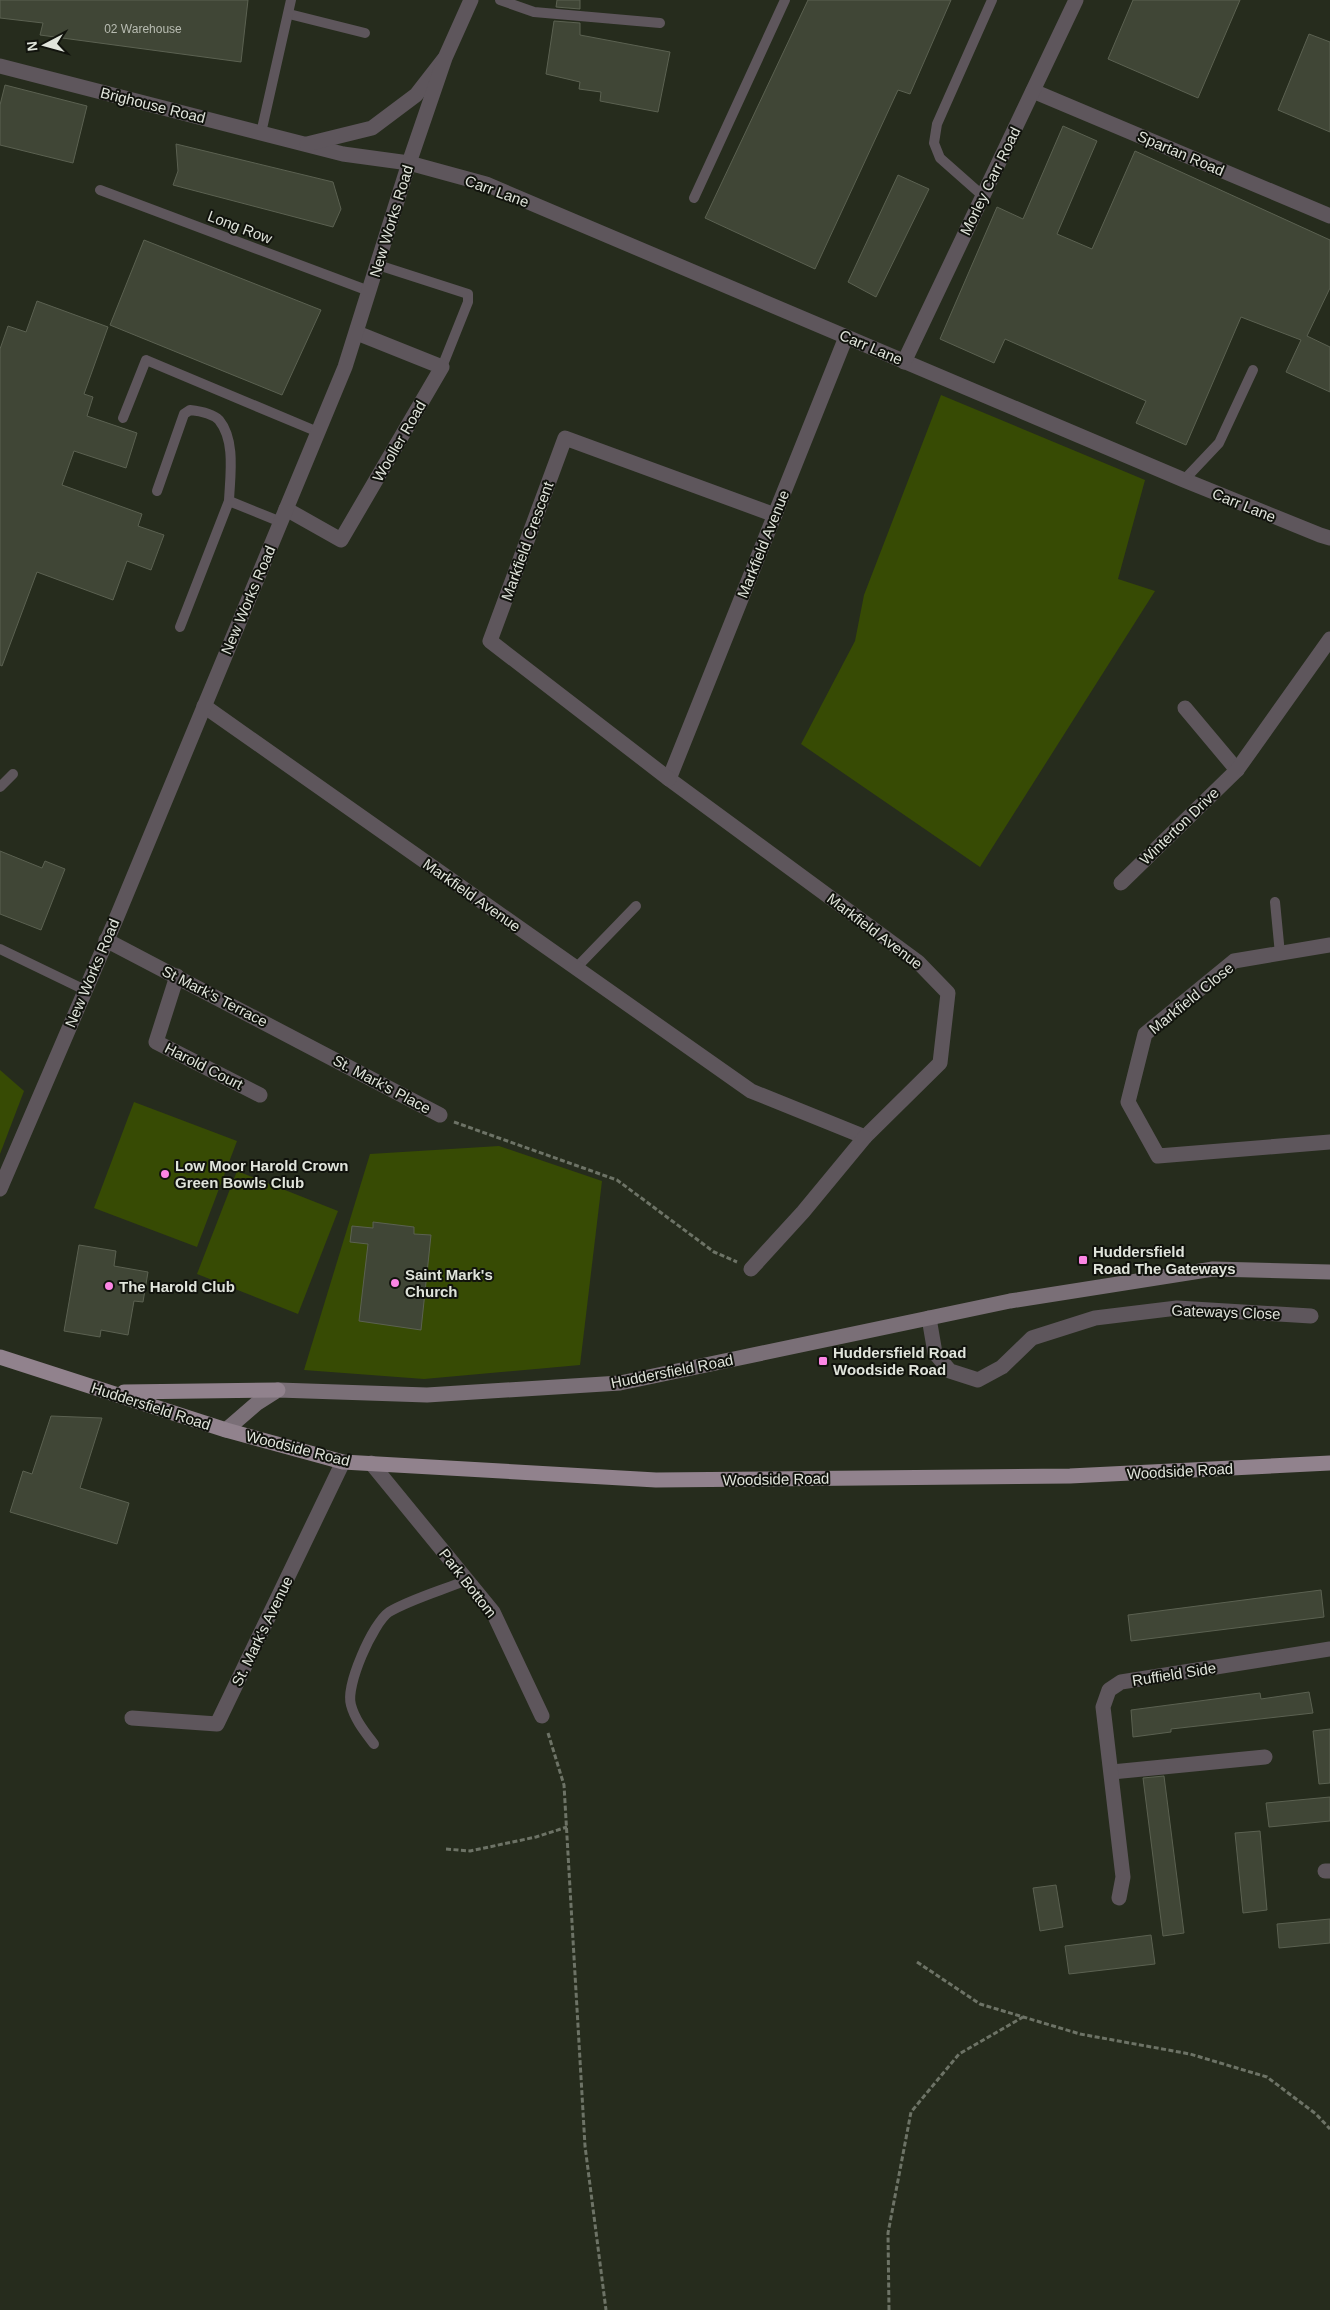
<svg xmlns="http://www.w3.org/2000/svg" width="1330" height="2310" viewBox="0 0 1330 2310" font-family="Helvetica,sans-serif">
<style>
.green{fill:#374b04}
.building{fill:#404636;stroke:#5b6151}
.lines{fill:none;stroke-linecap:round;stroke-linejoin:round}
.path{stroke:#6d7366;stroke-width:3;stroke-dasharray:5 2.5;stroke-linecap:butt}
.service{stroke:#5e565c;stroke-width:10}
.minor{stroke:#5e565c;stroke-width:15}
.tertiary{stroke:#5e565c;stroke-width:15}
.secondary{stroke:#7a6f77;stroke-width:15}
.primary{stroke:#91828d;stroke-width:15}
.poi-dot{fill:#fc86e4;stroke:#11130d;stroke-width:2}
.labels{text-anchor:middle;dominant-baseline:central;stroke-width:4;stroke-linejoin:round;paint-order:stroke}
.number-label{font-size:12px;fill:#b8bcb2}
.street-label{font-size:15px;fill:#e0e4db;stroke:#11130d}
.poi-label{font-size:15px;font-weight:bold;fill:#e0e4db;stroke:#11130d;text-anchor:start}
</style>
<rect width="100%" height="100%" fill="#262c1d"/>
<g class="green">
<polygon points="941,395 1145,480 1118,579 1155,591 980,867 801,744 855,641 864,595"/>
<polygon points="0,1070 24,1091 0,1154"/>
<polygon points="134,1102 237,1141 197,1247 94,1208"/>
<polygon points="499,1146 602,1181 580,1365 424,1379 304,1370 370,1154"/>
<polygon points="237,1171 338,1211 298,1314 197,1274"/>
</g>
<g class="building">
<polygon points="0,0 248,0 241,62 40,35 43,23 0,18"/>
<polygon points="557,0 580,0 580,9 556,7"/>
<polygon points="808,0 951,0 910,94 898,90 815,269 705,218"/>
<polygon points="1133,0 1240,0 1198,98 1108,59"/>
<polygon points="554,21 580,23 580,35 670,52 658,112 600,101 601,92 579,89 580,82 546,74"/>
<polygon points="1309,34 1330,42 1330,132 1278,110"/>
<polygon points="5,85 87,106 73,163 0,145 0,105"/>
<polygon points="1063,126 1097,141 1057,234 1092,249 1135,151 1330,240 1330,288 1307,336 1330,347 1330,392 1286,372 1301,340 1241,317 1186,445 1136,423 1146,401 1005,339 994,363 940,339 997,207 1023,219"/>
<polygon points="176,144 333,182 341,209 333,227 173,185 178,171"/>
<polygon points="898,175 929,189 876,297 848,282"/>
<polygon points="144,240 321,310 282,395 110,325"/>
<polygon points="37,301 108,327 84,394 93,397 87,416 137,433 126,468 74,451 62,485 142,514 138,526 164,535 151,570 127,561 113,600 37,572 2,666 0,665 0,349 8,326 26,332"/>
<polygon points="0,851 42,868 45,861 65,869 41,930 0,914"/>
<polygon points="373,1222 414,1227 414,1234 431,1235 421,1330 359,1321 368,1244 350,1242 352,1226 373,1228"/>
<polygon points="79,1245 116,1251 114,1266 148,1272 143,1302 134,1301 128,1335 101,1330 100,1337 64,1331"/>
<polygon points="51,1416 102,1418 80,1488 129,1503 117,1544 10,1512 23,1471 32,1474"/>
<polygon points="1321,1590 1324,1617 1131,1641 1128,1615"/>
<polygon points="1309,1692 1313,1713 1171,1729 1171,1732 1133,1737 1131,1710 1260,1693 1261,1699"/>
<polygon points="1330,1729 1330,1783 1319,1784 1313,1731"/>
<polygon points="1164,1776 1184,1933 1163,1936 1143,1778"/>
<polygon points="1330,1797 1330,1821 1269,1827 1266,1803"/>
<polygon points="1260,1831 1267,1910 1243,1913 1235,1833"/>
<polygon points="1056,1885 1063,1927 1040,1931 1033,1888"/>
<polygon points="1330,1919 1330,1943 1279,1948 1277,1924"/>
<polygon points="1151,1935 1155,1964 1069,1974 1065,1946"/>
</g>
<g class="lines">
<g class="path">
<polyline points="454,1122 617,1180 714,1252 737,1262"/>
<polyline points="548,1733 564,1785 585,2146 606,2310"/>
<polyline points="446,1849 470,1851 536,1837 567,1827"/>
<polyline points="917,1962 980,2004 1080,2034 1190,2054 1267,2077 1316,2114 1330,2129"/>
<polyline points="889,2310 888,2233 911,2112 959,2054 1023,2017"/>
</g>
<g class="service">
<polyline points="500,0 534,12 660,23"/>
<polyline points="289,14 365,33"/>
<polyline points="261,133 291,0"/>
<polyline points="100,190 369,291"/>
<polyline points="983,196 940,158 934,143 937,124 992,0"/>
<polyline points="694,198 785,0"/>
<polyline points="378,265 468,294 468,302 442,367"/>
<polyline points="123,418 146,360 318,432"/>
<polyline points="1184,480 1219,443 1253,370"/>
<path d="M157 491 184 414 190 410C199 411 212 413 219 420 236 441 230 476 229 501"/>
<polyline points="180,627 229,501 281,522"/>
<polyline points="0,787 13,774"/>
<polyline points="1275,902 1280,954"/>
<polyline points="0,949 85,990"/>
<polyline points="576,968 636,906"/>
<path d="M374 1744C365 1732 355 1720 351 1705 345 1686 373 1623 389 1612 411 1599 443 1590 467 1580"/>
</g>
<g class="minor">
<polyline points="0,66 343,154 409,163 486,184 1184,480 1320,535 1330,538"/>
<polyline points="1033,91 1330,216"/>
<polyline points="307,144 372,128 416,95 444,59"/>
<polyline points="904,362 1076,0"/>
<polyline points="286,509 341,540 442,367 357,333"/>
<polyline points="204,706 751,1091 865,1137 940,1063 948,993 918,962 669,779 846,337"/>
<polyline points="1185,708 1237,770"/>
<polyline points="669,779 490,641 565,438 775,515"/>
<polyline points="1121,883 1237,770 1330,639"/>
<polyline points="106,940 440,1115"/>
<polyline points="1330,945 1234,961 1145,1034 1128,1102 1158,1156 1330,1142"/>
<polyline points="177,976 156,1042 260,1095"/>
<polyline points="751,1269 803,1212 865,1137"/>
<polyline points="929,1318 935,1353 950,1371 978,1380 1002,1367 1032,1338 1095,1318 1177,1308 1311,1316"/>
<polyline points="371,1463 493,1612 542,1716"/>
<polyline points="132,1718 217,1724 343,1462"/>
<polyline points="1112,1772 1265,1757"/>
<polyline points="1325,1871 1330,1871"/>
<polyline points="1119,1898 1123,1877 1103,1707 1109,1690 1121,1682 1330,1649"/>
</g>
<polyline class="tertiary" points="0,1189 116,919 345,367 409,163 445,58 471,0"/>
<polyline class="secondary" points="226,1430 256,1404 278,1390 427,1395 620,1383 1010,1301 1213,1269 1330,1272"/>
<g class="primary">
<polyline points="0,1357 226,1430 343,1462 656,1480 1070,1476 1330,1463"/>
<polyline points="124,1392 278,1390"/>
</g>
</g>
<g class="poi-dot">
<circle cx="165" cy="1174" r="5"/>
<rect x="1078" y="1255" width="10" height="10" rx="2.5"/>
<circle cx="395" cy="1283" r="5"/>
<circle cx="109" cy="1286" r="5"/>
<rect x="818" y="1356" width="10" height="10" rx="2.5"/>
</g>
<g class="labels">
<g class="number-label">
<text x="143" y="29">02 Warehouse</text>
</g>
<g class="street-label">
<text transform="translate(153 105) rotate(14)">Brighouse Road</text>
<text transform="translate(1181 153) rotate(23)">Spartan Road</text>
<text transform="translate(990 181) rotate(-64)">Morley Carr Road</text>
<text transform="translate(497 191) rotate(20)">Carr Lane</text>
<text transform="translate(391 221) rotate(-73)">New Works Road</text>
<text transform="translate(240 227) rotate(21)">Long Row</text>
<text transform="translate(871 347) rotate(23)">Carr Lane</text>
<text transform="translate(399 441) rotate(-60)">Wooller Road</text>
<text transform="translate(1244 505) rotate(22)">Carr Lane</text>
<text transform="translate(527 541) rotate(-70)">Markfield Crescent</text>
<text transform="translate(763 544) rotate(-68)">Markfield Avenue</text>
<text transform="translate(248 600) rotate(-67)">New Works Road</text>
<text transform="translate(1179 826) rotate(-44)">Winterton Drive</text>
<text transform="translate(472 895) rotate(35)">Markfield Avenue</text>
<text transform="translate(875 931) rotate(37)">Markfield Avenue</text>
<text transform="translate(92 973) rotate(-67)">New Works Road</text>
<text transform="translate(215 996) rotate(27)">St Mark's Terrace</text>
<text transform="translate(1191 998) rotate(-39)">Markfield Close</text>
<text transform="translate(204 1066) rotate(27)">Harold Court</text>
<text transform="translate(382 1084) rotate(28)">St. Mark's Place</text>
<text transform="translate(1226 1312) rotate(2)">Gateways Close</text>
<text transform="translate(672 1371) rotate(-11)">Huddersfield Road</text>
<text transform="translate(151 1406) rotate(18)">Huddersfield Road</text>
<text transform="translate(298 1448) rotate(14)">Woodside Road</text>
<text transform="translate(1180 1471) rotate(-3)">Woodside Road</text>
<text transform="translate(776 1479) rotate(-1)">Woodside Road</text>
<text transform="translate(468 1583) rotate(52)">Park Bottom</text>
<text transform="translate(262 1631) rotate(-64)">St. Mark's Avenue</text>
<text transform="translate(1174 1674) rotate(-9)">Ruffield Side</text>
</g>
<g class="poi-label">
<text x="175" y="1165">Low Moor Harold Crown<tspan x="175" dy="17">Green Bowls Club</tspan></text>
<text x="1093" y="1251">Huddersfield<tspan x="1093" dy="17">Road The Gateways</tspan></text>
<text x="405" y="1274">Saint Mark's<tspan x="405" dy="17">Church</tspan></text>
<text x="119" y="1286">The Harold Club</text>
<text x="833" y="1352">Huddersfield Road<tspan x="833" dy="17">Woodside Road</tspan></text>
</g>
</g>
<g transform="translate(45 45) rotate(264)" stroke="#11130d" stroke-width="4" paint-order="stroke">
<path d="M0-4L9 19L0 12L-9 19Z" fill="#e0e4db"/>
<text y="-8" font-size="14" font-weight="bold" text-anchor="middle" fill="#e0e4db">N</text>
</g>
</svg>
